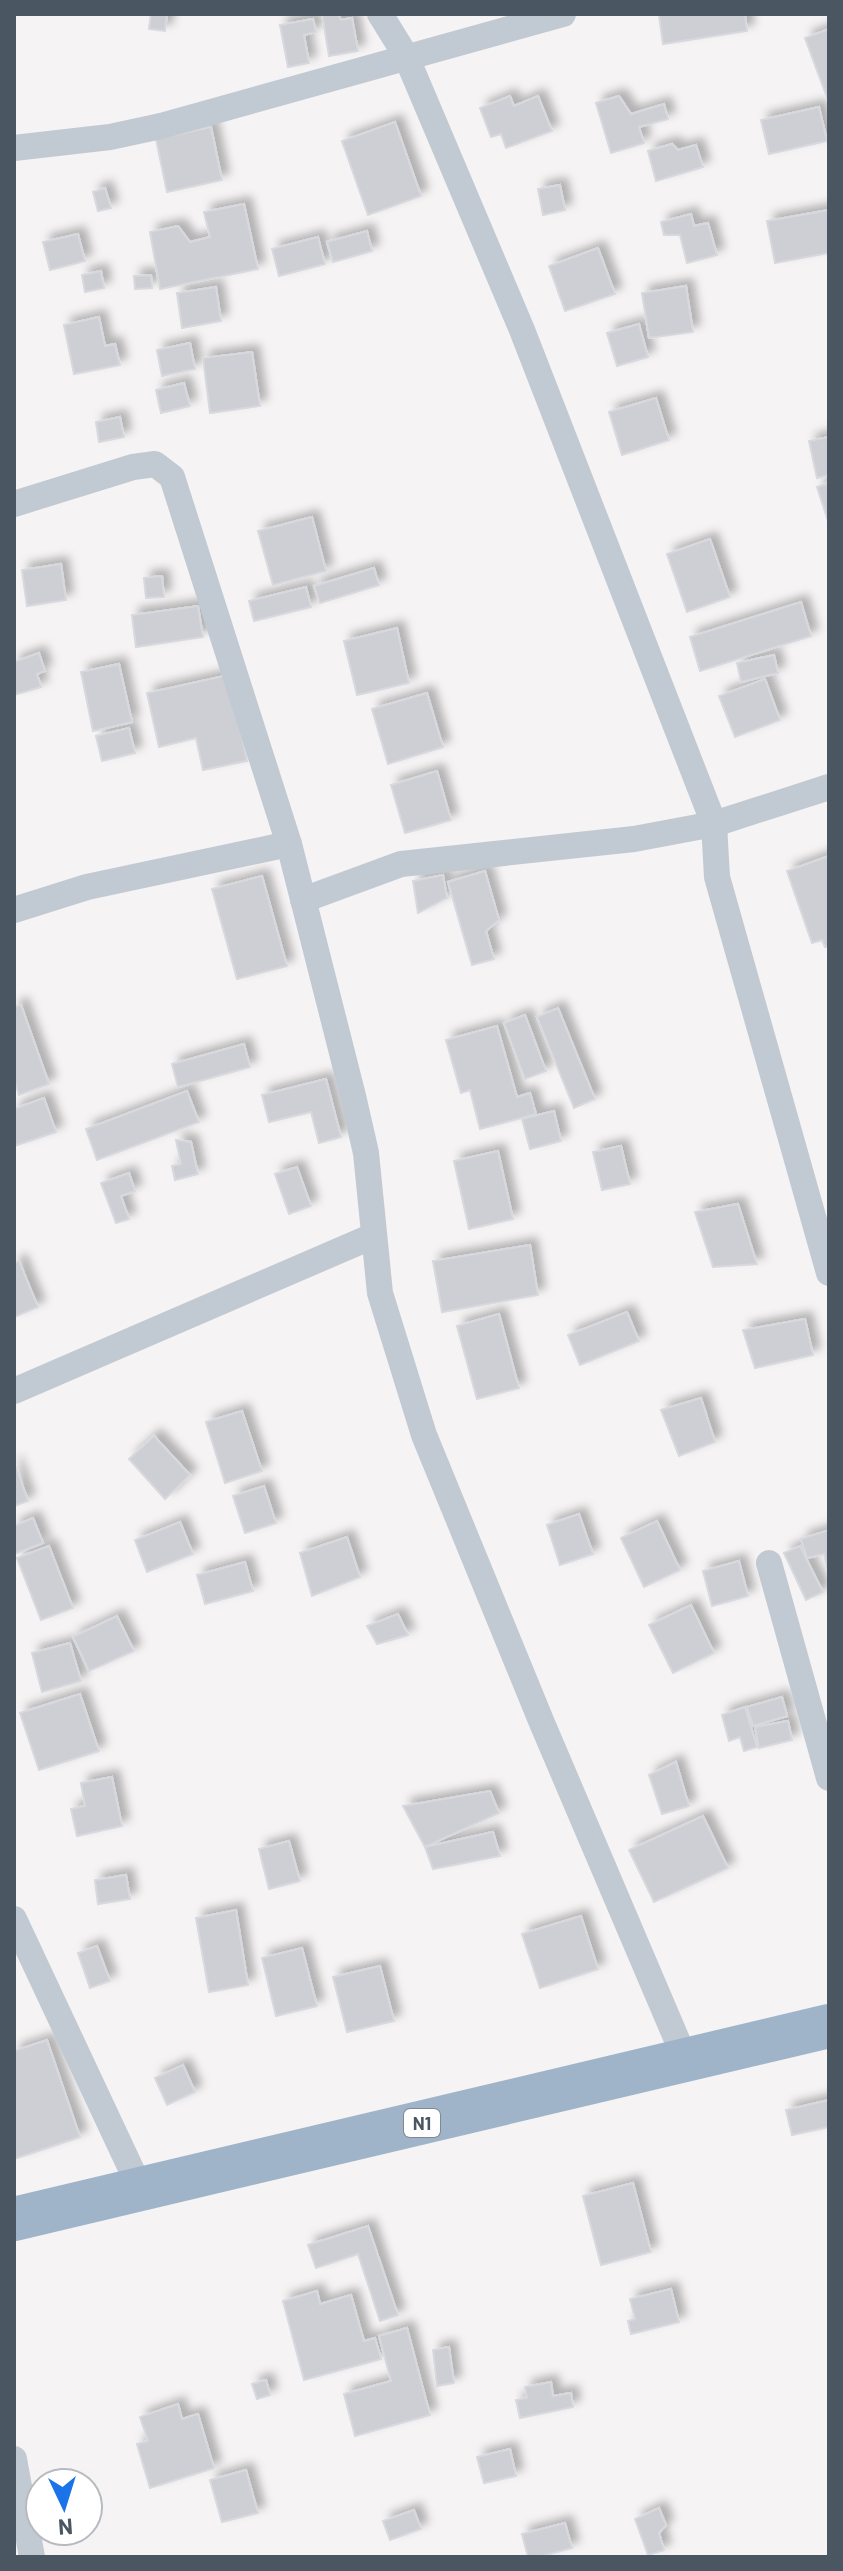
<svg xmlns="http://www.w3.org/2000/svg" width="843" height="2571" viewBox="0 0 843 2571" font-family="Barlow,sans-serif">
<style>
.building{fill:#cdcfd5;stroke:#d7d9de;stroke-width:2;filter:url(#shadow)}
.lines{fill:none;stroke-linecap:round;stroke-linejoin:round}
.minor{stroke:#c1cad2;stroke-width:26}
.trunk{stroke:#9fb4c9;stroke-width:44}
.labels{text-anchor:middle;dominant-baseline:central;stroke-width:6;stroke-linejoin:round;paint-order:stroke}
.shield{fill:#fff;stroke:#808990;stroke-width:2}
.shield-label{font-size:18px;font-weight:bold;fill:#4a5661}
</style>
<defs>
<filter id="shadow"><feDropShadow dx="7" dy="-7" stdDeviation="4" flood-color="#0004"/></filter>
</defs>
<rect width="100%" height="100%" fill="#f5f3f3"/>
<g class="building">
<polygon points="151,14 167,14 165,31 149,29"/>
<polygon points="322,14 338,14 341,20 352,18 358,51 329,56"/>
<polygon points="745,14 747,31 663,44 659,15"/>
<polygon points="313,19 316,32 304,35 309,63 288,67 280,25"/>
<polygon points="829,29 829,103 805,38"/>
<polygon points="510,96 514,106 538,96 552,131 506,148 501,134 491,137 480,108"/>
<polygon points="619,96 631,114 664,104 668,119 639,127 644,143 611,153 596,103"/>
<polygon points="819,107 827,141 769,154 761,120"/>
<polygon points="395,122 421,196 368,215 342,141"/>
<polygon points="211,127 222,180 167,192 156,139"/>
<polygon points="672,144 678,150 696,145 703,167 656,181 648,151"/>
<polygon points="560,185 565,210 543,215 538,189"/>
<polygon points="105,188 111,208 98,211 93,192"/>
<polygon points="244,204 258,269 160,289 150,232 178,226 190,242 210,237 204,212"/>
<polygon points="829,210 829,253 775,263 767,221"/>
<polygon points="691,214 694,226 708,223 717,255 687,263 680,235 664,235 661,222"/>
<polygon points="367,231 372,251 333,262 327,242"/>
<polygon points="78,234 85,261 50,270 43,242"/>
<polygon points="318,237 325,264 279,276 272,249"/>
<polygon points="598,248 615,294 565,311 549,266"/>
<polygon points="101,271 104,288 85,292 82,275"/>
<polygon points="151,275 152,288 135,289 134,276"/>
<polygon points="686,286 693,332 649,338 642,293"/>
<polygon points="216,287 221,321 182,328 177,293"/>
<polygon points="99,317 105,346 115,344 120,365 74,374 64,325"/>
<polygon points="639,324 648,357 617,366 607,333"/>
<polygon points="190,343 195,369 162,376 157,350"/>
<polygon points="252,352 260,406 210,413 203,358"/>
<polygon points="184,383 190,406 161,413 156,390"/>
<polygon points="656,398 669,440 622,455 609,412"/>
<polygon points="120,417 124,437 99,442 96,422"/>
<polygon points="829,437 829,475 817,478 809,441"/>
<polygon points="829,483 829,524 817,487"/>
<polygon points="312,517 326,571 273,585 258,531"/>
<polygon points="710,539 730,597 687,612 667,554"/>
<polygon points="61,564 66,600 27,606 22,570"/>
<polygon points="374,568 379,585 320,603 314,586"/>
<polygon points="162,576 164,597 146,598 144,578"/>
<polygon points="306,587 311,607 254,621 249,601"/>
<polygon points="801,602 811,636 700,671 690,637"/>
<polygon points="198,606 203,637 136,647 132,615"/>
<polygon points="397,628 409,683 357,695 344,641"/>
<polygon points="39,653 45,671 37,674 41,687 14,695 14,662"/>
<polygon points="774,655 778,673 741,682 737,663"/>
<polygon points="119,664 132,722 93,731 81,672"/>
<polygon points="229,675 247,761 203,770 196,738 159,747 147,693"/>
<polygon points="765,679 780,720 735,737 719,696"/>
<polygon points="427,693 443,747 388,764 372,709"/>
<polygon points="129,728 135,753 102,761 96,736"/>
<polygon points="437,771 451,820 405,833 391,785"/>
<polygon points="829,856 829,946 825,947 822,940 812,943 787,871"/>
<polygon points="485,871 499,920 486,931 494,959 472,965 448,882"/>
<polygon points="443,875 447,898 418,913 413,881"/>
<polygon points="262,876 287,966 237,979 212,889"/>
<polygon points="21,1005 49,1084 19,1095 14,1079 14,1007"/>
<polygon points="558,1008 595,1099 574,1108 537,1017"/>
<polygon points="525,1015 546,1071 525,1079 504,1023"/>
<polygon points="497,1026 517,1097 530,1093 536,1114 480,1129 470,1090 461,1093 446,1040"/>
<polygon points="244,1044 250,1067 178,1087 172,1064"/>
<polygon points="326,1079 341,1137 319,1143 311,1112 269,1122 262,1095"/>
<polygon points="187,1091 199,1122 97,1160 86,1129"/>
<polygon points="44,1098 56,1132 14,1146 14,1109"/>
<polygon points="554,1111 561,1141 530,1149 522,1119"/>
<polygon points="176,1140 191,1142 198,1174 175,1180 172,1166 181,1164"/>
<polygon points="621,1146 630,1184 602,1190 593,1152"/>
<polygon points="498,1151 513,1219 469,1229 454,1161"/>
<polygon points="297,1167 311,1206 289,1214 275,1174"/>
<polygon points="129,1173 135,1191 121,1196 129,1219 116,1223 101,1183"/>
<polygon points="738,1204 757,1264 713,1267 695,1212"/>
<polygon points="530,1245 538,1295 442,1312 433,1261"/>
<polygon points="19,1261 38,1307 14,1317 14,1264"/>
<polygon points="627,1312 639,1341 580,1365 568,1335"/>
<polygon points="499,1314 519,1388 477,1399 457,1326"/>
<polygon points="805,1319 813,1355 755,1368 743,1330"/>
<polygon points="701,1398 715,1442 679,1456 661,1410"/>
<polygon points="242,1411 262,1471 225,1483 206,1422"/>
<polygon points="154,1436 190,1475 165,1499 129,1459"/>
<polygon points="14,1462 28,1501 14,1506"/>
<polygon points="264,1486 276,1523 245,1533 233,1496"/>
<polygon points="579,1514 593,1554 560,1565 547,1525"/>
<polygon points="33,1518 43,1543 14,1554 14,1526"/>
<polygon points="657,1521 680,1570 644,1587 621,1538"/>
<polygon points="180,1522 193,1554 147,1572 135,1540"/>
<polygon points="829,1530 829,1575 824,1554 807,1558 801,1539"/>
<polygon points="347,1537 360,1577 312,1596 300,1553"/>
<polygon points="49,1546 73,1608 41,1620 17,1558"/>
<polygon points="800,1546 823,1592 806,1600 784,1553"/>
<polygon points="739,1561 748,1596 712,1606 703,1571"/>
<polygon points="245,1562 253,1591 205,1604 197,1575"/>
<polygon points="691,1605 714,1653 673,1673 649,1625"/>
<polygon points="398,1614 408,1635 377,1644 367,1626"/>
<polygon points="117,1616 134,1651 89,1671 73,1637"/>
<polygon points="70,1643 81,1681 42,1692 32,1653"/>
<polygon points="80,1694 99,1751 39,1770 20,1713"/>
<polygon points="782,1697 787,1716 753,1726 747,1707"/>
<polygon points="745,1707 757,1747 744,1751 740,1737 729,1741 722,1715"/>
<polygon points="788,1721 792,1740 759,1748 755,1727"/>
<polygon points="676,1762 689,1806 662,1814 649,1775"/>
<polygon points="112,1777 122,1826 77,1836 71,1809 85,1806 81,1783"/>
<polygon points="490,1791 499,1813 425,1847 403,1806"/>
<polygon points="703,1816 728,1868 654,1902 629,1850"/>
<polygon points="493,1832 500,1856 433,1869 425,1847"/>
<polygon points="289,1841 300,1881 269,1889 259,1849"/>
<polygon points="126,1875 130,1899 98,1904 95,1880"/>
<polygon points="236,1910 248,1985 209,1992 196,1918"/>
<polygon points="581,1916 598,1969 540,1988 522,1934"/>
<polygon points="97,1946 110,1981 90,1988 78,1953"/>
<polygon points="302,1948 317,2006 276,2016 262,1958"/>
<polygon points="380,1966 394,2021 347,2032 333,1977"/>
<polygon points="47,2040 80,2137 14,2159 14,2051"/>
<polygon points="183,2065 195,2092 167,2105 155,2078"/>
<polygon points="829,2100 829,2127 792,2135 786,2110"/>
<polygon points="633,2183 651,2252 601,2265 583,2196"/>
<polygon points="368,2226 398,2315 380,2321 358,2254 316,2268 308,2245"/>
<polygon points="671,2289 679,2322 631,2334 628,2321 635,2319 630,2299"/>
<polygon points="317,2291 320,2304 351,2295 364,2341 375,2338 381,2359 304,2380 283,2301"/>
<polygon points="407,2328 430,2415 355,2436 344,2394 391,2381 379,2336"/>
<polygon points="449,2347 454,2383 437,2386 433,2350"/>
<polygon points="266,2380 270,2395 257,2399 252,2384"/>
<polygon points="551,2382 553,2396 571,2393 573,2407 520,2418 516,2400 527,2398 525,2387"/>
<polygon points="178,2404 182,2419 198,2414 214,2468 150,2488 137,2444 148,2441 140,2417"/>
<polygon points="510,2449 516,2476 484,2483 477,2457"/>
<polygon points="246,2470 258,2513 222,2522 210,2480"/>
<polygon points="659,2508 666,2525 659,2533 664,2550 648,2555 635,2519"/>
<polygon points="414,2510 421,2529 390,2540 383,2521"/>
<polygon points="565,2523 572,2548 538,2557 528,2557 522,2534"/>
</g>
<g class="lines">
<g class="minor">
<polyline points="380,14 406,56 522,330 714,824 717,877 829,1273"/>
<polyline points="14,148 110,137 161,126 563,14"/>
<polyline points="14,504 133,467 155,464 172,477 289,844 353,1096 366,1153 380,1293 424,1435 542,1723 686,2061"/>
<polyline points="303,900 401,864 634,839 714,824 829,787"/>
<polyline points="14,910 87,887 289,844"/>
<polyline points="14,1391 373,1236"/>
<polyline points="769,1563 829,1778"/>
<polyline points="14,1919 141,2190"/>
<polyline points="14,2459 32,2557"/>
</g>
<polyline class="trunk" points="14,2219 829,2026"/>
</g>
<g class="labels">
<rect class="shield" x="404" y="2109" width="36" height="28" rx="6"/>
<g class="shield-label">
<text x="422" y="2123">N1</text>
</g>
</g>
<rect width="843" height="2571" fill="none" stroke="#4a5661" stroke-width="32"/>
<g transform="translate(64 2507) rotate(176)"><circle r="38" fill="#ffffff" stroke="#b7bbc0" stroke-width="2"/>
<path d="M0-6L14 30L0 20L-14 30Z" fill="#1a73e8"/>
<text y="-12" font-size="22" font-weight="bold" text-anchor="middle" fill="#4a5661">N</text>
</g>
</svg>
